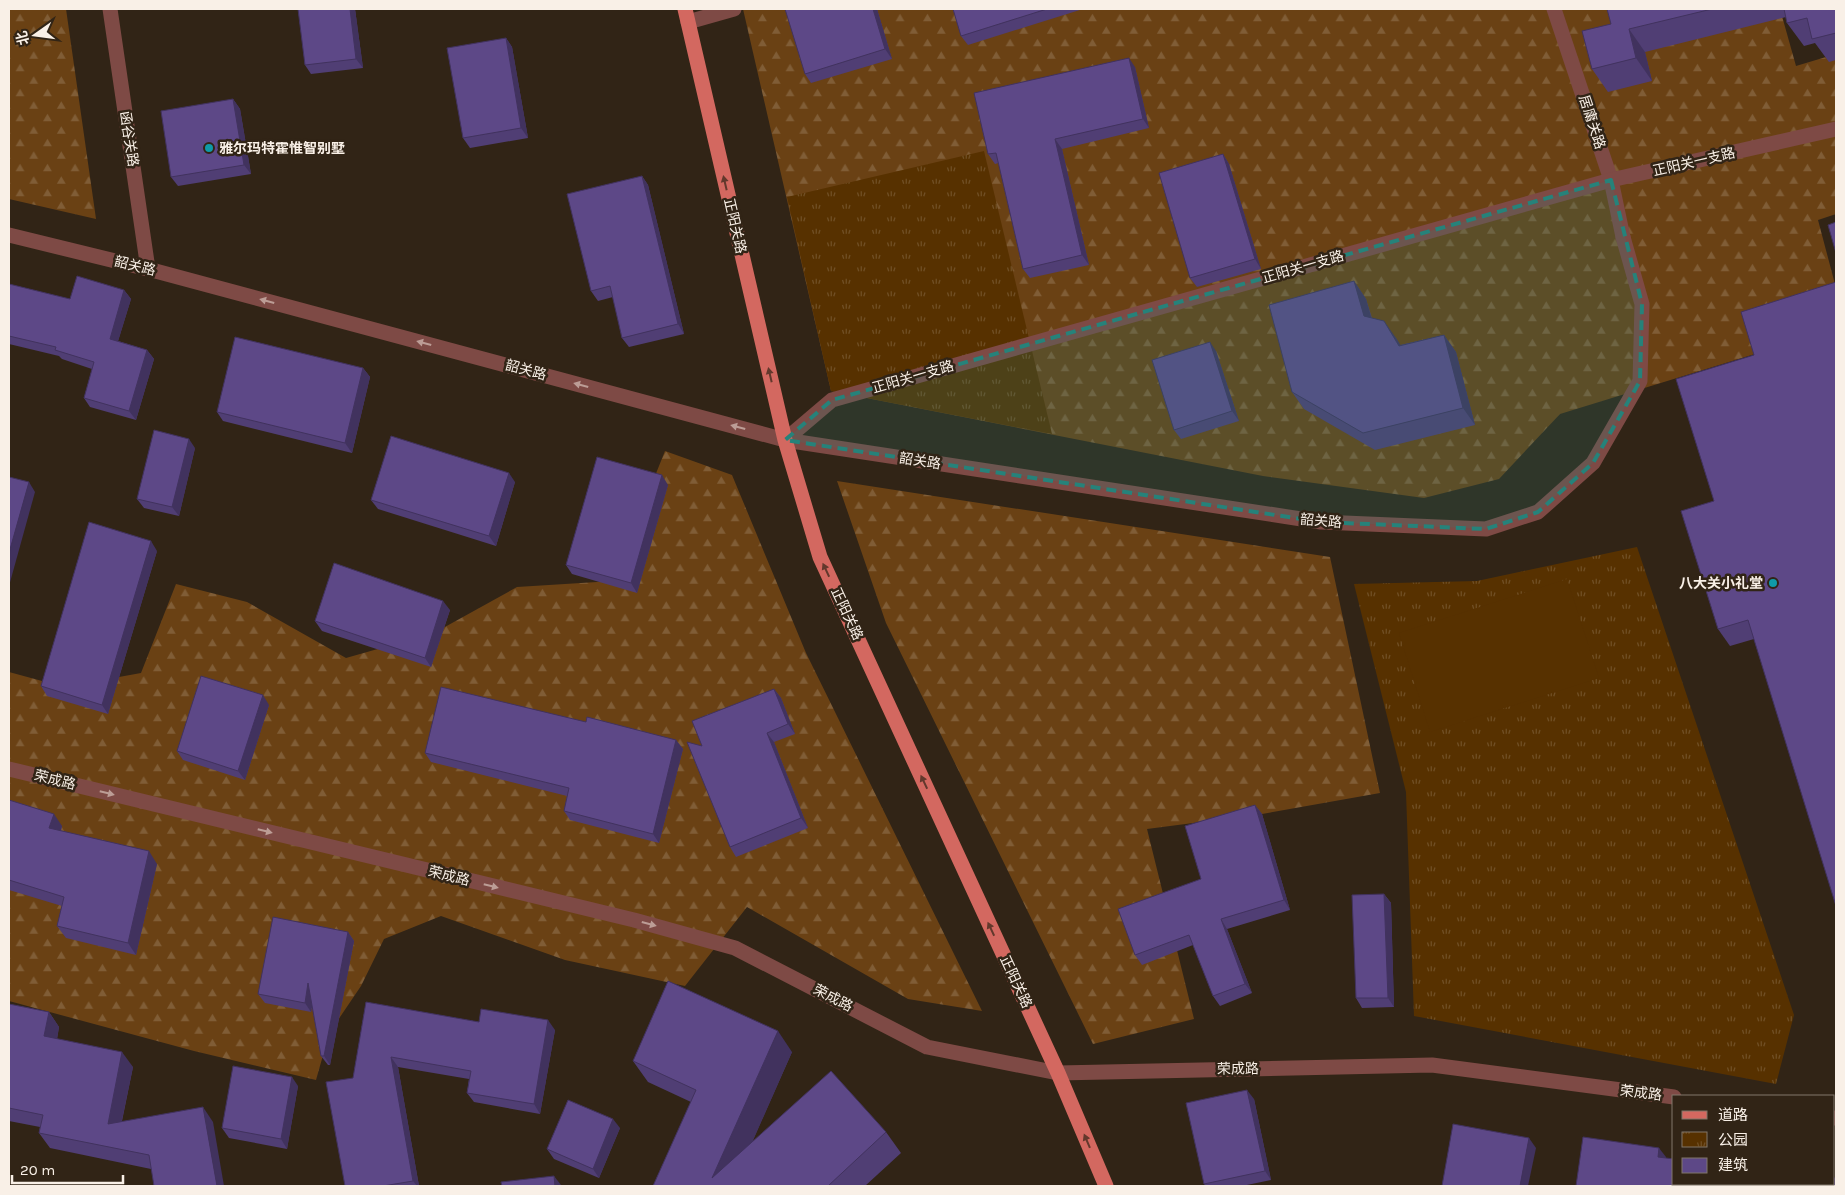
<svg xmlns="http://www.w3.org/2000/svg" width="1845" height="1195" viewBox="0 0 1845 1195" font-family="Karla,'Noto Sans SC',sans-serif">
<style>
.forest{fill:url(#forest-firs)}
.park{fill:url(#park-tufts)}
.pitch{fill:#573100}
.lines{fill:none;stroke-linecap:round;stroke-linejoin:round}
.pedestrian{stroke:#7e4a45;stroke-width:15}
.minor{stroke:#7e4a45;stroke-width:15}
.primary{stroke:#d36860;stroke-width:15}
.wall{fill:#503e74}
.shaded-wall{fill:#41325e}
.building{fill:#5d4887;stroke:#41325e}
.oneway{fill:#62382c}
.oneway2{fill:#bc9d96}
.marked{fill:#26827a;fill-opacity:0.2;stroke:#26827a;stroke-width:4;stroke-dasharray:10 6;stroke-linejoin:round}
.culture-dot{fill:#0f9aa8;stroke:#312416;stroke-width:2}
.labels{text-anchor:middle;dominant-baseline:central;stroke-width:5;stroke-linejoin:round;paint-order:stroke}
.street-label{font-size:14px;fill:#f9f0e7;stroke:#312416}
.poi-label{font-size:14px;font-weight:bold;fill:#f9f0e7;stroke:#312416;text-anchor:start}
</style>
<defs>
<pattern id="forest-firs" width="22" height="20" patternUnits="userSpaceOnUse" patternTransform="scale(1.25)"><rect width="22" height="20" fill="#6a4114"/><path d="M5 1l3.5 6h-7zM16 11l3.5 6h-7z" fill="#805d36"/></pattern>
<pattern id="park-tufts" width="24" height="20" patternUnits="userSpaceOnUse" patternTransform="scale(1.25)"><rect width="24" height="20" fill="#573100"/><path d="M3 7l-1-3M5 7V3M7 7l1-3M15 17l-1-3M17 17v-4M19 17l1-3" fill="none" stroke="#704f25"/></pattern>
</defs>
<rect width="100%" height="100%" fill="#312416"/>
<g class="forest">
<polygon points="9,9 66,9 96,219 9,199"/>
<polygon points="743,9 1780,9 1796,66 1836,54 1836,214 1818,220 1836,288 1836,329 1560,414 1499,479 1424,498 1263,476 831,391"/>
<polygon points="665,451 732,475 806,653 982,1011 908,999 747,907 685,986 565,960 441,916 384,939 361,986 340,1017 327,1041 316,1080 194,1051 9,1001 9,672 64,687 141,673 176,584 247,602 346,658 434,633 517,587 613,581"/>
<polygon points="837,481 1330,557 1380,793 1262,814 1147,829 1194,1019 1093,1044 886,623"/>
</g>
<g class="park">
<polygon points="984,151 1052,434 831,391 787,197"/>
<polygon points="1637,547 1794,1015 1776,1084 1414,1016 1406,792 1354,584 1477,581"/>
</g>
<polygon class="pitch" points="1567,579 1599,678 1430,732 1399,633"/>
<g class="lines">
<g class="pedestrian">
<polyline points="1554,9 1611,180 1623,237"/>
<polyline points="688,22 734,9"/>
<polyline points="785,440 832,400 1611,180 1836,129"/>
</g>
<g class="minor">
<polyline points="110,9 148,269"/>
<polyline points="9,235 148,269 785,440 1321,522 1486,529 1538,512 1593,463 1640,381 1642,304 1623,237"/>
<polyline points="9,769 634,920 735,948 927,1047 1058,1073 1432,1065 1674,1097"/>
<polyline points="1834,1118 1836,1118"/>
</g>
<polyline class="primary" points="685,9 785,440 820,557 1058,1073 1106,1186"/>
</g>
<g class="wall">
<polygon points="298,9 355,9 363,68 311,74 305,65"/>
<polygon points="877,9 892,59 811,83 805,74"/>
<polygon points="953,9 1083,9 968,45 961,36"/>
<polygon points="1607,9 1836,9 1836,60 1829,62 1815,43 1804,46 1787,23 1786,17 1645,52 1652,81 1608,92 1592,69 1611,24"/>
<polygon points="506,38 512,47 528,138 470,148 463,138"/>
<polygon points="1135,67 1149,128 1062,149 1089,265 1030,278 1023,269 999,163 995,164 988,154"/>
<polygon points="233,99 240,109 251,174 178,186 171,177"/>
<polygon points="1223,154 1229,164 1261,269 1197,287 1190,278"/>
<polygon points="642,176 648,185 684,334 629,347 622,338 613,297 598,301 591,291"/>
<polygon points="1354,281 1366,299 1372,318 1396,338 1400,345 1444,335 1456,352 1475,425 1375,450 1304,409 1292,392"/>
<polygon points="9,284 70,299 124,290 131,299 118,341 147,350 154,359 136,420 90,407 84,398 92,369 62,359 59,356 9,344"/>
<polygon points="1216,351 1239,421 1181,439 1174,430"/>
<polygon points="1754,355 1754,639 1730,646 1718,629 1714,501"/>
<polygon points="363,368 370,377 352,453 223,421 217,412"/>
<polygon points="195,448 179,516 144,508 137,499"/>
<polygon points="515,482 496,546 378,509 371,500"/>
<polygon points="668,485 637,593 572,574 566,565"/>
<polygon points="157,551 108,714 47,696 41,686"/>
<polygon points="450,610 431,667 322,631 315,621"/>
<polygon points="774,689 781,698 795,734 774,742 808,828 736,857 730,847"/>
<polygon points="269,705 245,780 183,760 177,751"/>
<polygon points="586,722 676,740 683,749 659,843 570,820 564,811 567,796 431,762 425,753"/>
<polygon points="9,800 62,826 61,831 157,864 136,955 66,938 57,926 62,906 9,890"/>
<polygon points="1255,805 1262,814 1290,910 1227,929 1252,993 1220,1006 1213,996 1193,945 1142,965 1135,955 1201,879"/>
<polygon points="1384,894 1391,903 1394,1007 1362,1008 1356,998"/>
<polygon points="348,932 354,941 330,1065 328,1065 321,1056 312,1006 311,1012 265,1003 258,994"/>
<polygon points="366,1002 479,1022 555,1030 540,1114 474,1102 467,1093 469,1079 398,1067 419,1186 345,1186 353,1078"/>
<polygon points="9,1004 49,1012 59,1027 57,1039 133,1067 122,1121 213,1122 151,1169 50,1148 39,1133 40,1127 9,1121"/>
<polygon points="792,1052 752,1142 886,1132 901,1153 865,1186 653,1186 691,1102 648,1082 633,1061"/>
<polygon points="298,1086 287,1149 229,1138 222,1128"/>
<polygon points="1254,1099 1271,1180 1242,1186 1206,1186 1204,1184"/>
<polygon points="620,1128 599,1178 554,1159 547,1149"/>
</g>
<g class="shaded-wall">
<polygon points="350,9 355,9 363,68 356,59"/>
<polygon points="873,9 877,9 892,59 885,49"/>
<polygon points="1629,29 1645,52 1652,81 1636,58"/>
<polygon points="506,38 512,47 528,138 521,128"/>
<polygon points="1129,58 1135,67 1149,128 1143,119"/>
<polygon points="233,99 240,109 251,174 244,165"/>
<polygon points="1055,139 1062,149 1089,265 1082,255"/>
<polygon points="1223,154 1229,164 1261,269 1255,259"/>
<polygon points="642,176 648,185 684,334 678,324"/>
<polygon points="1354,281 1366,299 1376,334 1364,316"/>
<polygon points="124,290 131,299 116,348 110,339"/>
<polygon points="1384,321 1396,338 1412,363 1399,346"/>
<polygon points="1444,335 1456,352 1475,425 1463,408"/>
<polygon points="1210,342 1216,351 1239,421 1232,411"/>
<polygon points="147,350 154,359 136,420 129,411"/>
<polygon points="363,368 370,377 352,453 345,443"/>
<polygon points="189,439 195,448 179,516 172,507"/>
<polygon points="509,473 515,482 496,546 489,536"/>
<polygon points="662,475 668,485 637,593 631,583"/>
<polygon points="29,482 35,492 9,586 9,553"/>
<polygon points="151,541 157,551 108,714 102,705"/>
<polygon points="443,601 450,610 431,667 425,658"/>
<polygon points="774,689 781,698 795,734 788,724"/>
<polygon points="263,695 269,705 245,780 238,771"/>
<polygon points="767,733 774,742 808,828 801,818"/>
<polygon points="676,740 683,749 659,843 653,834"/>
<polygon points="1255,805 1262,814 1290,910 1284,900"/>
<polygon points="54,814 62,826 58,840 49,828"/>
<polygon points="149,851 157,864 136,955 128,943"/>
<polygon points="1384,894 1391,903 1394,1007 1388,998"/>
<polygon points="1221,919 1227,929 1252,993 1245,984"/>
<polygon points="348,932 354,941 330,1065 324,1056"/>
<polygon points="308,983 315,993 311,1012 305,1003"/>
<polygon points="49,1012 59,1027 55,1051 44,1036"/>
<polygon points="548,1020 555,1030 540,1114 534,1104"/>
<polygon points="778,1031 792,1052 733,1186 712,1178"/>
<polygon points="122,1052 133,1067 118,1139 108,1124"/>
<polygon points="391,1057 398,1067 419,1186 417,1186 413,1181"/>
<polygon points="292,1077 298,1086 287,1149 281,1139"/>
<polygon points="1247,1090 1254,1099 1271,1180 1265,1171"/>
<polygon points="203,1107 213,1122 224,1186 217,1186"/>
<polygon points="613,1119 620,1128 599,1178 593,1169"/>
<polygon points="1529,1138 1536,1148 1528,1186 1520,1186"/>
<polygon points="1659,1148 1666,1157 1664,1167 1658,1157"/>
<polygon points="554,1176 561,1185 561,1186 555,1186"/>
<rect x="1758" y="1184" width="8" height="2"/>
</g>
<g class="building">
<polygon points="298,9 350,9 356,59 305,65"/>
<polygon points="785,9 873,9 885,49 805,74"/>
<polygon points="953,9 1047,9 961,36"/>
<polygon points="1607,9 1712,9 1629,29 1636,58 1592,69 1582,31 1611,24"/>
<polygon points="1784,9 1836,9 1836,33 1812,39 1807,18 1787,23"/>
<polygon points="506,38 521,128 463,138 447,48"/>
<polygon points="1129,58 1143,119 1055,139 1082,255 1023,269 996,153 988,154 974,93"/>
<polygon points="233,99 244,165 171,177 161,111"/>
<polygon points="1223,154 1255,259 1190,278 1159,173"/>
<polygon points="642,176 678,324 622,338 610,286 591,291 567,194"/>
<polygon points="1836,222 1836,253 1828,225"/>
<polygon points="77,276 124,290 110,339 147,350 129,411 84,398 94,362 55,350 56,347 9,336 9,284 70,299"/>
<polygon points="1354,281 1364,316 1384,321 1399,346 1444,335 1463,408 1363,433 1292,392 1269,305"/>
<polygon points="1836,282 1836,906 1748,620 1718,629 1681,511 1714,501 1676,379 1754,355 1741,312"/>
<polygon points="235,337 363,368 345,443 217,412"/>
<polygon points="1210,342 1232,411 1174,430 1152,360"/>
<polygon points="154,430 189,439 172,507 137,499"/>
<polygon points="391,436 509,473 489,536 371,500"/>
<polygon points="597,457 662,475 631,583 566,565"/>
<polygon points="9,477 29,482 9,553"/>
<polygon points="89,522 151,541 102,705 41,686"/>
<polygon points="334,563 443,601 425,658 315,621"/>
<polygon points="201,676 263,695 238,771 177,751"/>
<polygon points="441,687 586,722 587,717 676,740 653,834 564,811 569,788 425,753"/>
<polygon points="774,689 788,724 767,733 801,818 730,847 687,742 702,746 692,721"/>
<polygon points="9,800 54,814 49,828 149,851 128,943 57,926 64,897 9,880"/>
<polygon points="1255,805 1284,900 1221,919 1245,984 1213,996 1189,935 1135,955 1118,909 1201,879 1185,826"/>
<polygon points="1384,894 1388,998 1356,998 1352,895"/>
<polygon points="273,917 348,932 324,1056 321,1056 308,983 305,1003 258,994"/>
<polygon points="668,981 778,1031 712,1178 831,1071 886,1132 828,1186 653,1186 696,1090 633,1061"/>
<polygon points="366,1002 479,1022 481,1009 548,1020 534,1104 467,1093 471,1071 391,1057 413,1181 383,1186 345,1186 326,1082 353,1078"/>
<polygon points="9,1004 49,1012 44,1036 122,1052 108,1124 203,1107 217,1186 154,1186 149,1155 39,1133 43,1115 9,1108"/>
<polygon points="233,1066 292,1077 281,1139 222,1128"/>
<polygon points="1247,1090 1265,1171 1204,1184 1186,1103"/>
<polygon points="568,1100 613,1119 593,1169 547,1149"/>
<polygon points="1453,1124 1529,1138 1520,1186 1442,1186"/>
<polygon points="1583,1137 1659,1148 1658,1157 1674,1159 1674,1184 1758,1184 1758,1186 1576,1186"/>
<polygon points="554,1176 555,1186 502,1186 501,1182"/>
<polygon points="1834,1178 1836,1178 1836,1186 1805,1186 1805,1184 1834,1184"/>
</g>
<defs><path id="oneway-solid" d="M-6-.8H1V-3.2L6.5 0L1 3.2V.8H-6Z" transform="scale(1.25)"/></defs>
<g class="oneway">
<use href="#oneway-solid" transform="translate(725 183) rotate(-103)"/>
<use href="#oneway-solid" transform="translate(770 375) rotate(-103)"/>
<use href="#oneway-solid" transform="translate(826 570) rotate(-115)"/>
<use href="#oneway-solid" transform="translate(924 782) rotate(-115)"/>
<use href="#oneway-solid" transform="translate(991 929) rotate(-115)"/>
<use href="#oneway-solid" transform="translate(1087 1141) rotate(-113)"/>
</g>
<g class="oneway2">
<use href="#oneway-solid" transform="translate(267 301) rotate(-165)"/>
<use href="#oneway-solid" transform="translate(424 343) rotate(-165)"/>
<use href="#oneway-solid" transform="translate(581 385) rotate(-165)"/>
<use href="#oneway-solid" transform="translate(738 427) rotate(-165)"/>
<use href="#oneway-solid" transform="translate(107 793) rotate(14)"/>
<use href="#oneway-solid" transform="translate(265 831) rotate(14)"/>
<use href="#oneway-solid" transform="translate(491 886) rotate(14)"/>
<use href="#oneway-solid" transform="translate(649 924) rotate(15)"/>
</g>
<path class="marked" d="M1611 180 1642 304 1640 381 1593 463 1538 512 1486 529 1321 522 785 440 832 400Z"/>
<g class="culture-dot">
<circle cx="209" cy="148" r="5"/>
<circle cx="1773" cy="583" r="5"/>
</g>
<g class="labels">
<g class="street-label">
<text transform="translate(1592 122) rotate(72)">居庸关路</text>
<text transform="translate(129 139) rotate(81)">函谷关路</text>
<text transform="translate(1694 162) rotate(-13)">正阳关一支路</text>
<text transform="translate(735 226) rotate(77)">正阳关路</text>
<text transform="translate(135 266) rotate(14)">韶关路</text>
<text transform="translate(1303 267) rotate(-16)">正阳关一支路</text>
<text transform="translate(526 370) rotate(15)">韶关路</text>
<text transform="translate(913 377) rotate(-16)">正阳关一支路</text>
<text transform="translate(920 461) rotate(9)">韶关路</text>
<text transform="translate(1321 521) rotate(5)">韶关路</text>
<text transform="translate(847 614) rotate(65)">正阳关路</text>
<text transform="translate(55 780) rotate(14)">荣成路</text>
<text transform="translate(449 876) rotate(14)">荣成路</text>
<text transform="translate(1016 982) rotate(65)">正阳关路</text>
<text transform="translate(833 998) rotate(27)">荣成路</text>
<text transform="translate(1238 1069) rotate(-1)">荣成路</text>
<text transform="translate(1641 1093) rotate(7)">荣成路</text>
</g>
<g class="poi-label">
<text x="219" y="148">雅尔玛特霍惟智别墅</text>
<text x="1763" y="583" text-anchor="end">八大关小礼堂</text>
</g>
</g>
<rect width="1845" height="1195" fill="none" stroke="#f9f0e7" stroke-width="20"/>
<rect x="1672" y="1095" width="162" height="90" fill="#312416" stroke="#81766a"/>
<rect x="1682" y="1111" width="25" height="8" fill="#d36860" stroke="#81766a"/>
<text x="1718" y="1120" font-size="15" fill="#f9f0e7">道路</text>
<rect x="1682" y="1132" width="25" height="15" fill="url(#park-tufts)" stroke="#81766a"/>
<text x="1718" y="1145" font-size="15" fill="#f9f0e7">公园</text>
<rect x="1682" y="1158" width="25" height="15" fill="#5d4887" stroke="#81766a"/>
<text x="1718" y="1170" font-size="15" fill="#f9f0e7">建筑</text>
<g transform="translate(35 35) rotate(256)" stroke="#312416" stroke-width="4" paint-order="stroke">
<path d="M0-4L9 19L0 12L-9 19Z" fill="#f9f0e7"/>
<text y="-8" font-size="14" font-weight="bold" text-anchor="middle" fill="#f9f0e7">北</text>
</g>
<path d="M12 1175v8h111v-8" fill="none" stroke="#f9f0e7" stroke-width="2.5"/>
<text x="20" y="1175" font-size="15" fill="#f9f0e7" stroke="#312416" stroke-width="4" paint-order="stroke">20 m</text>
</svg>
